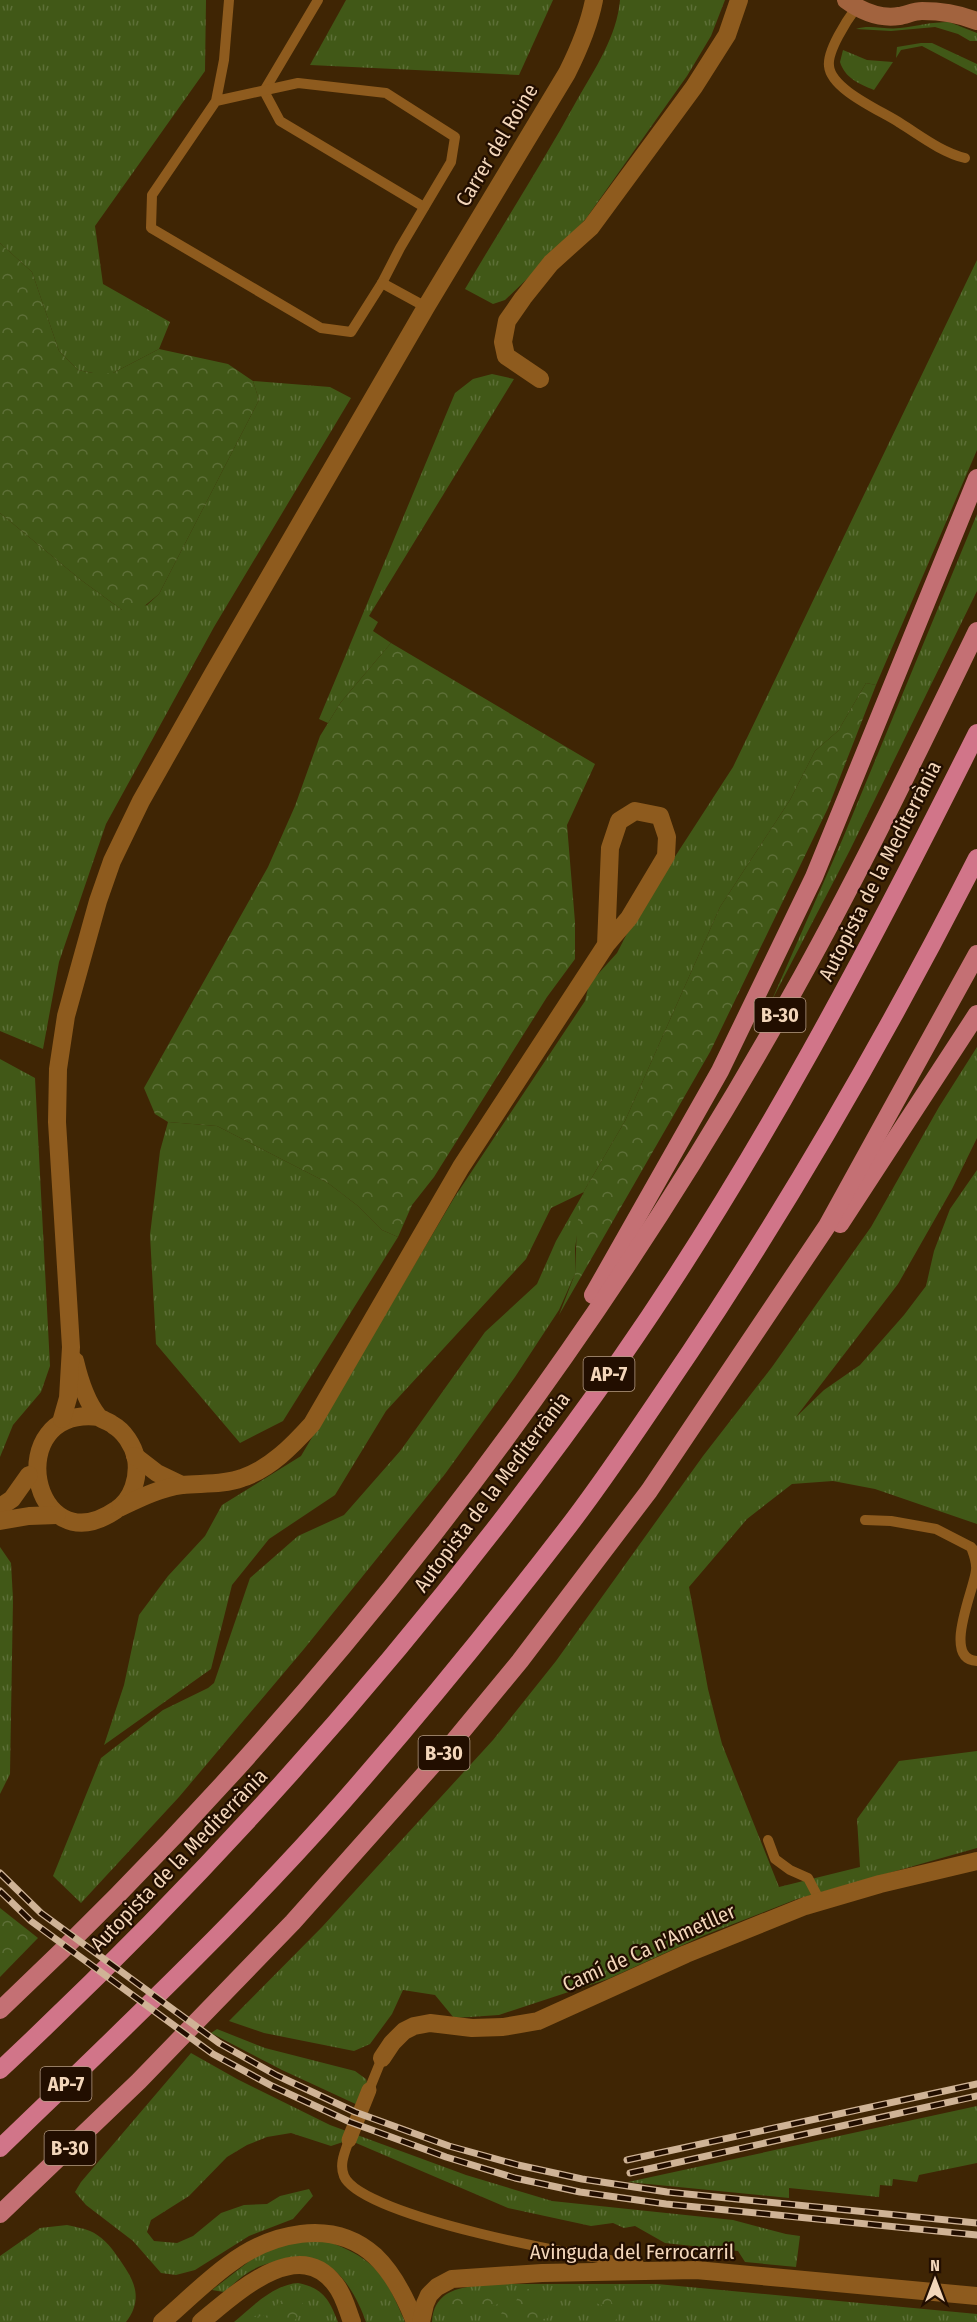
<svg xmlns="http://www.w3.org/2000/svg" width="977" height="2322" viewBox="0 0 977 2322" font-family="'Fira Sans Condensed',sans-serif">
<style>
.grass{fill:url(#grass-tufts)}
.forest{fill:url(#forest-crowns)}
.lines{fill:none;stroke-linecap:round;stroke-linejoin:round}
.service{stroke:#8e5b1e;stroke-width:10}
.pedestrian{stroke:#8e5b1e;stroke-width:15}
.minor{stroke:#8e5b1e;stroke-width:18}
.secondary{stroke:#a2633e;stroke-width:18}
.trunk{stroke:#c47074;stroke-width:18}
.motorway{stroke:#d17589;stroke-width:18}
.rail-casing{stroke:#cfb396;stroke-width:7}
.rail{stroke:#220e00;stroke-width:4.5;stroke-dasharray:14;stroke-linecap:butt}
.labels{text-anchor:middle;dominant-baseline:central;stroke-width:4.5;stroke-linejoin:round;paint-order:stroke}
.shield{fill:#220e00;stroke:#b49a82;stroke-width:1.5}
.shield-label{font-size:20px;font-weight:bold;fill:#f3d6ba}
.street-label{font-size:21px;fill:#f3d6ba;stroke:#220e00}
</style>
<defs>
<pattern id="grass-tufts" width="24" height="20" patternUnits="userSpaceOnUse" patternTransform="scale(1.5)"><rect width="24" height="20" fill="#415817"/><path d="M3 7l-1-3M5 7V3M7 7l1-3M15 17l-1-3M17 17v-4M19 17l1-3" fill="none" stroke="#5d6f37"/></pattern>
<pattern id="forest-crowns" width="20" height="18" patternUnits="userSpaceOnUse" patternTransform="scale(1.5)"><rect width="20" height="18" fill="#415817"/><path d="M2 6a3 3 0 1 1 6 0M12 15a3 3 0 1 1 6 0" fill="none" stroke="#5d6f37"/></pattern>
</defs>
<rect width="100%" height="100%" fill="#3f2504"/>
<g class="grass">
<polygon points="0,0 206,0 205,71 95,226 103,284 170,322 159,349 113,373 93,373 78,370 59,351 32,272 0,243"/>
<polygon points="346,0 553,0 519,75 310,65"/>
<path d="M620 0H725L711 36 687 76 585 220 527 279 505 300 493 304 465 289C502 226 542 164 577 100 595 69 617 36 620 0Z"/>
<path d="M949 22 977 33V41H970L958 34 935 27 891 31 856 29C870 24 885 30 900 28 918 26 931 22 949 22Z"/>
<polygon points="921,43 932,43 977,64 977,75 922,46 901,50 896,58 897,47"/>
<path d="M843 50 867 60 893 62 874 90C859 84 845 78 840 62Z"/>
<polygon points="977,260 977,450 876,685 866,683 838,731 815,751 790,800 720,907 625,1121 584,1191 575,1248 575,1274 559,1310 515,1377 445,1474 304,1649 179,1797 81,1903 53,1876 101,1758 163,1710 208,1688 214,1683 250,1578 298,1536 344,1515 401,1450 485,1332 537,1284 556,1241 584,1192 551,1208 526,1259 386,1411 335,1495 269,1539 232,1585 211,1669 104,1745 124,1685 139,1615 168,1576 205,1536 222,1505 301,1456 454,1198 585,1001 589,984 617,953 634,920 733,767"/>
<polygon points="492,374 514,379 369,616 378,622 373,631 391,643 341,702 328,723 319,719 455,393 473,379"/>
<polygon points="253,381 330,387 351,398 214,627 106,824 59,962 43,1049 0,1031 0,513 81,580 122,610 147,605 159,594 259,400"/>
<polygon points="977,514 977,591 850,850 771,1002 843,838"/>
<polygon points="977,1047 977,1138 952,1189 898,1284 796,1417 824,1390 860,1365 904,1315 926,1286 934,1251 950,1209 977,1170 977,1524 875,1489 833,1481 792,1484 747,1519 689,1587 708,1689 722,1744 779,1887 860,1867 857,1819 899,1761 977,1751 977,1848 797,1899 705,1935 608,1979 499,2015 454,2018 435,1995 403,1990 392,2014 370,2044 354,2051 264,2033 229,2021 322,1927 493,1740 556,1661 703,1456 772,1367 871,1227 939,1107"/>
<polygon points="0,1059 35,1078 50,1366 41,1392 13,1425 0,1457"/>
<polygon points="168,1122 217,1126 328,1183 358,1206 382,1230 398,1237 283,1421 240,1443 156,1344 150,1235 160,1151"/>
<polygon points="0,1547 11,1563 13,1599 10,1774 0,1794"/>
<polygon points="217,2029 265,2048 355,2071 366,2079 369,2090 362,2107 282,2070 211,2033"/>
<polygon points="191,2053 237,2079 330,2125 466,2175 552,2201 733,2220 786,2234 800,2236 796,2267 745,2262 738,2251 665,2243 635,2226 624,2228 613,2223 591,2226 508,2208 349,2140 331,2146 291,2133 267,2137 247,2145 227,2157 189,2196 151,2220 147,2232 154,2241 177,2243 193,2236 221,2213 244,2205 267,2204 280,2196 309,2189 313,2196 293,2219 249,2236 195,2270 176,2275 161,2273 133,2241 86,2205 75,2192 81,2182"/>
<polygon points="977,2106 977,2163 919,2175 917,2182 893,2179 892,2186 880,2185 879,2197 789,2188 789,2198 628,2182"/>
<path d="M67 2225C75 2227 83 2228 90 2231 100 2235 111 2246 117 2256 133 2278 145 2297 126 2322H0V2256L40 2228Z"/>
<path d="M324 2240C376 2259 384 2273 405 2322H366C359 2302 344 2271 322 2263 316 2260 306 2261 299 2260 283 2259 263 2263 249 2272 240 2277 232 2286 224 2292L212 2290 260 2253 286 2243Z"/>
<path d="M298 2283C323 2288 329 2299 338 2322H234C253 2306 273 2285 298 2283Z"/>
<path d="M493 2284H657L977 2314V2322H432C434 2287 465 2287 493 2284Z"/>
</g>
<g class="forest">
<polygon points="0,243 32,272 59,351 78,370 93,373 113,373 159,349 228,364 253,381 259,400 159,594 136,613 122,610 81,580 0,513"/>
<polygon points="391,643 595,764 567,825 575,922 575,959 547,997 434,1177 412,1205 398,1237 382,1230 358,1206 328,1183 217,1126 168,1122 155,1114 144,1088 268,867 295,806 320,736 341,702"/>
<polygon points="866,683 876,685 828,808 710,1052 559,1315 575,1274 577,1225 584,1191 625,1121 720,907 790,800 815,751 838,731"/>
<polygon points="0,1908 38,1938 0,1977"/>
<path d="M601 2287 608 2291 612 2303 617 2310V2319L612 2322H604L602 2305C594 2303 587 2300 585 2292Z"/>
<polygon points="521,2289 530,2289 537,2303 549,2310 548,2318 529,2322 499,2322 503,2308 515,2304"/>
<path d="M475 2292 497 2295 500 2302C490 2311 486 2302 475 2303 468 2304 463 2309 455 2309L451 2304 454 2298Z"/>
<polygon points="287,2296 298,2296 303,2304 302,2312 293,2322 243,2322 253,2317 272,2315 278,2303"/>
</g>
<g class="lines">
<g class="service">
<polyline points="318,0 264,91 280,121 424,207"/>
<path d="M856 8C847 20 827 51 829 66 831 90 882 111 900 123 921 136 941 152 965 158"/>
<polyline points="216,101 298,83 386,93 455,137 451,162 400,248 382,283 351,332 321,328 151,228 152,195 216,101 224,60 229,0"/>
<polyline points="382,283 426,307"/>
<polyline points="865,1520 891,1521 936,1529 971,1547 975,1551"/>
<path d="M971 1547C974 1555 977 1562 976 1570 975 1588 941 1659 977 1661"/>
<polyline points="768,1840 775,1859 790,1870 808,1878 820,1901"/>
<polyline points="369,2090 382,2058"/>
<path d="M349 2140C345 2152 339 2164 344 2176 361 2217 591 2259 639 2264"/>
</g>
<polyline class="pedestrian" points="349,2140 369,2090"/>
<g class="minor">
<polyline points="540,379 506,356 503,342 507,321 523,298 551,263 591,227 694,87 727,35 739,0"/>
<path d="M75 1361C79 1378 86 1401 98 1416 101 1420 109 1421 113 1425 124 1431 133 1445 136 1458 139 1477 133 1499 116 1510 31 1568 0 1405 99 1417"/>
<path d="M62 1419 68 1398 71 1347 57 1122 58 1069 66 1016 98 901 112 861 141 801 214 672 426 307 567 73C579 49 589 26 594 0"/>
<polyline points="135,1456 157,1473 182,1485"/>
<polyline points="0,1507 12,1499 29,1475"/>
<path d="M121 1507C140 1498 160 1488 182 1485 202 1483 223 1485 242 1478 270 1469 293 1445 312 1424L461 1167 606 945 629 918 666 856 667 837 660 816 635 811 619 821 610 848 606 945"/>
<polyline points="0,1521 29,1516 57,1515"/>
<polyline points="382,2058 392,2043 404,2031 414,2026 430,2023 472,2028 503,2027 538,2021 686,1954 805,1906 880,1884 977,1861"/>
<path d="M162 2322C184 2303 205 2282 228 2265 270 2233 332 2217 375 2256 393 2273 406 2299 415 2322"/>
<path d="M201 2322C233 2296 297 2234 335 2284 344 2295 347 2309 352 2322"/>
<polyline points="421,2322 425,2304 429,2295 437,2287 452,2279 542,2273 696,2270 977,2296"/>
</g>
<path class="secondary" d="M846 0C861 11 879 19 899 16 906 15 914 11 922 11 941 11 959 14 977 21"/>
<g class="trunk">
<polyline points="840,1224 977,1014"/>
<polyline points="593,1295 720,1071 814,877 977,478"/>
<path d="M0 2010C313 1716 581 1371 791 996 858 877 917 754 977 631"/>
<polyline points="0,2214 139,2081 293,1922 454,1741 520,1661 649,1491 827,1226 977,954"/>
</g>
<g class="motorway">
<path d="M0 2070C231 1854 439 1617 621 1358 758 1161 870 947 977 733"/>
<path d="M0 2148C116 2036 233 1926 340 1805 419 1715 495 1622 568 1527 611 1471 650 1411 690 1352 796 1193 890 1029 977 858"/>
</g>
<defs>
<g id="rail">
<polyline points="0,1873 41,1913 219,2043 276,2075 355,2112 449,2146 518,2165 582,2179 667,2192 977,2223"/>
<polyline points="0,1891 31,1921 213,2054 272,2086 350,2122 446,2157 515,2178 580,2192 666,2204 977,2235"/>
<polyline points="627,2160 977,2084"/>
<polyline points="630,2173 977,2096"/>
</g>
</defs>
<use href="#rail" class="rail-casing"/>
<use href="#rail" class="rail"/>
</g>
<g class="labels">
<g class="shield">
<rect x="754.5" y="998" width="51" height="34" rx="4.5"/>
<rect x="583.5" y="1357" width="51" height="34" rx="4.5"/>
<rect x="418.5" y="1736" width="51" height="34" rx="4.5"/>
<rect x="40.5" y="2067" width="51" height="34" rx="4.5"/>
<rect x="44.5" y="2131" width="51" height="34" rx="4.5"/>
</g>
<g class="shield-label">
<text x="780" y="1015">B-30</text>
<text x="609" y="1374">AP-7</text>
<text x="444" y="1753">B-30</text>
<text x="66" y="2084">AP-7</text>
<text x="70" y="2148">B-30</text>
</g>
<g class="street-label">
<text transform="translate(497 145) rotate(-59)">Carrer del Roine</text>
<text transform="translate(880 871) rotate(-63)">Autopista de la Mediterrània</text>
<text transform="translate(492 1492) rotate(-53)">Autopista de la Mediterrània</text>
<text transform="translate(179 1860) rotate(-46)">Autopista de la Mediterrània</text>
<text transform="translate(649 1948) rotate(-24)">Camí de Ca n'Ametller</text>
<text x="632" y="2252">Avinguda del Ferrocarril</text>
</g>
</g>
<g transform="translate(935 2280)" stroke="#220e00" stroke-width="4.5" paint-order="stroke">
<path d="M0-4.5L10 22L0 15L-10 22Z" fill="#f3d6ba"/>
<text y="-9" font-size="16" font-weight="bold" text-anchor="middle" fill="#f3d6ba">N</text>
</g>
</svg>
